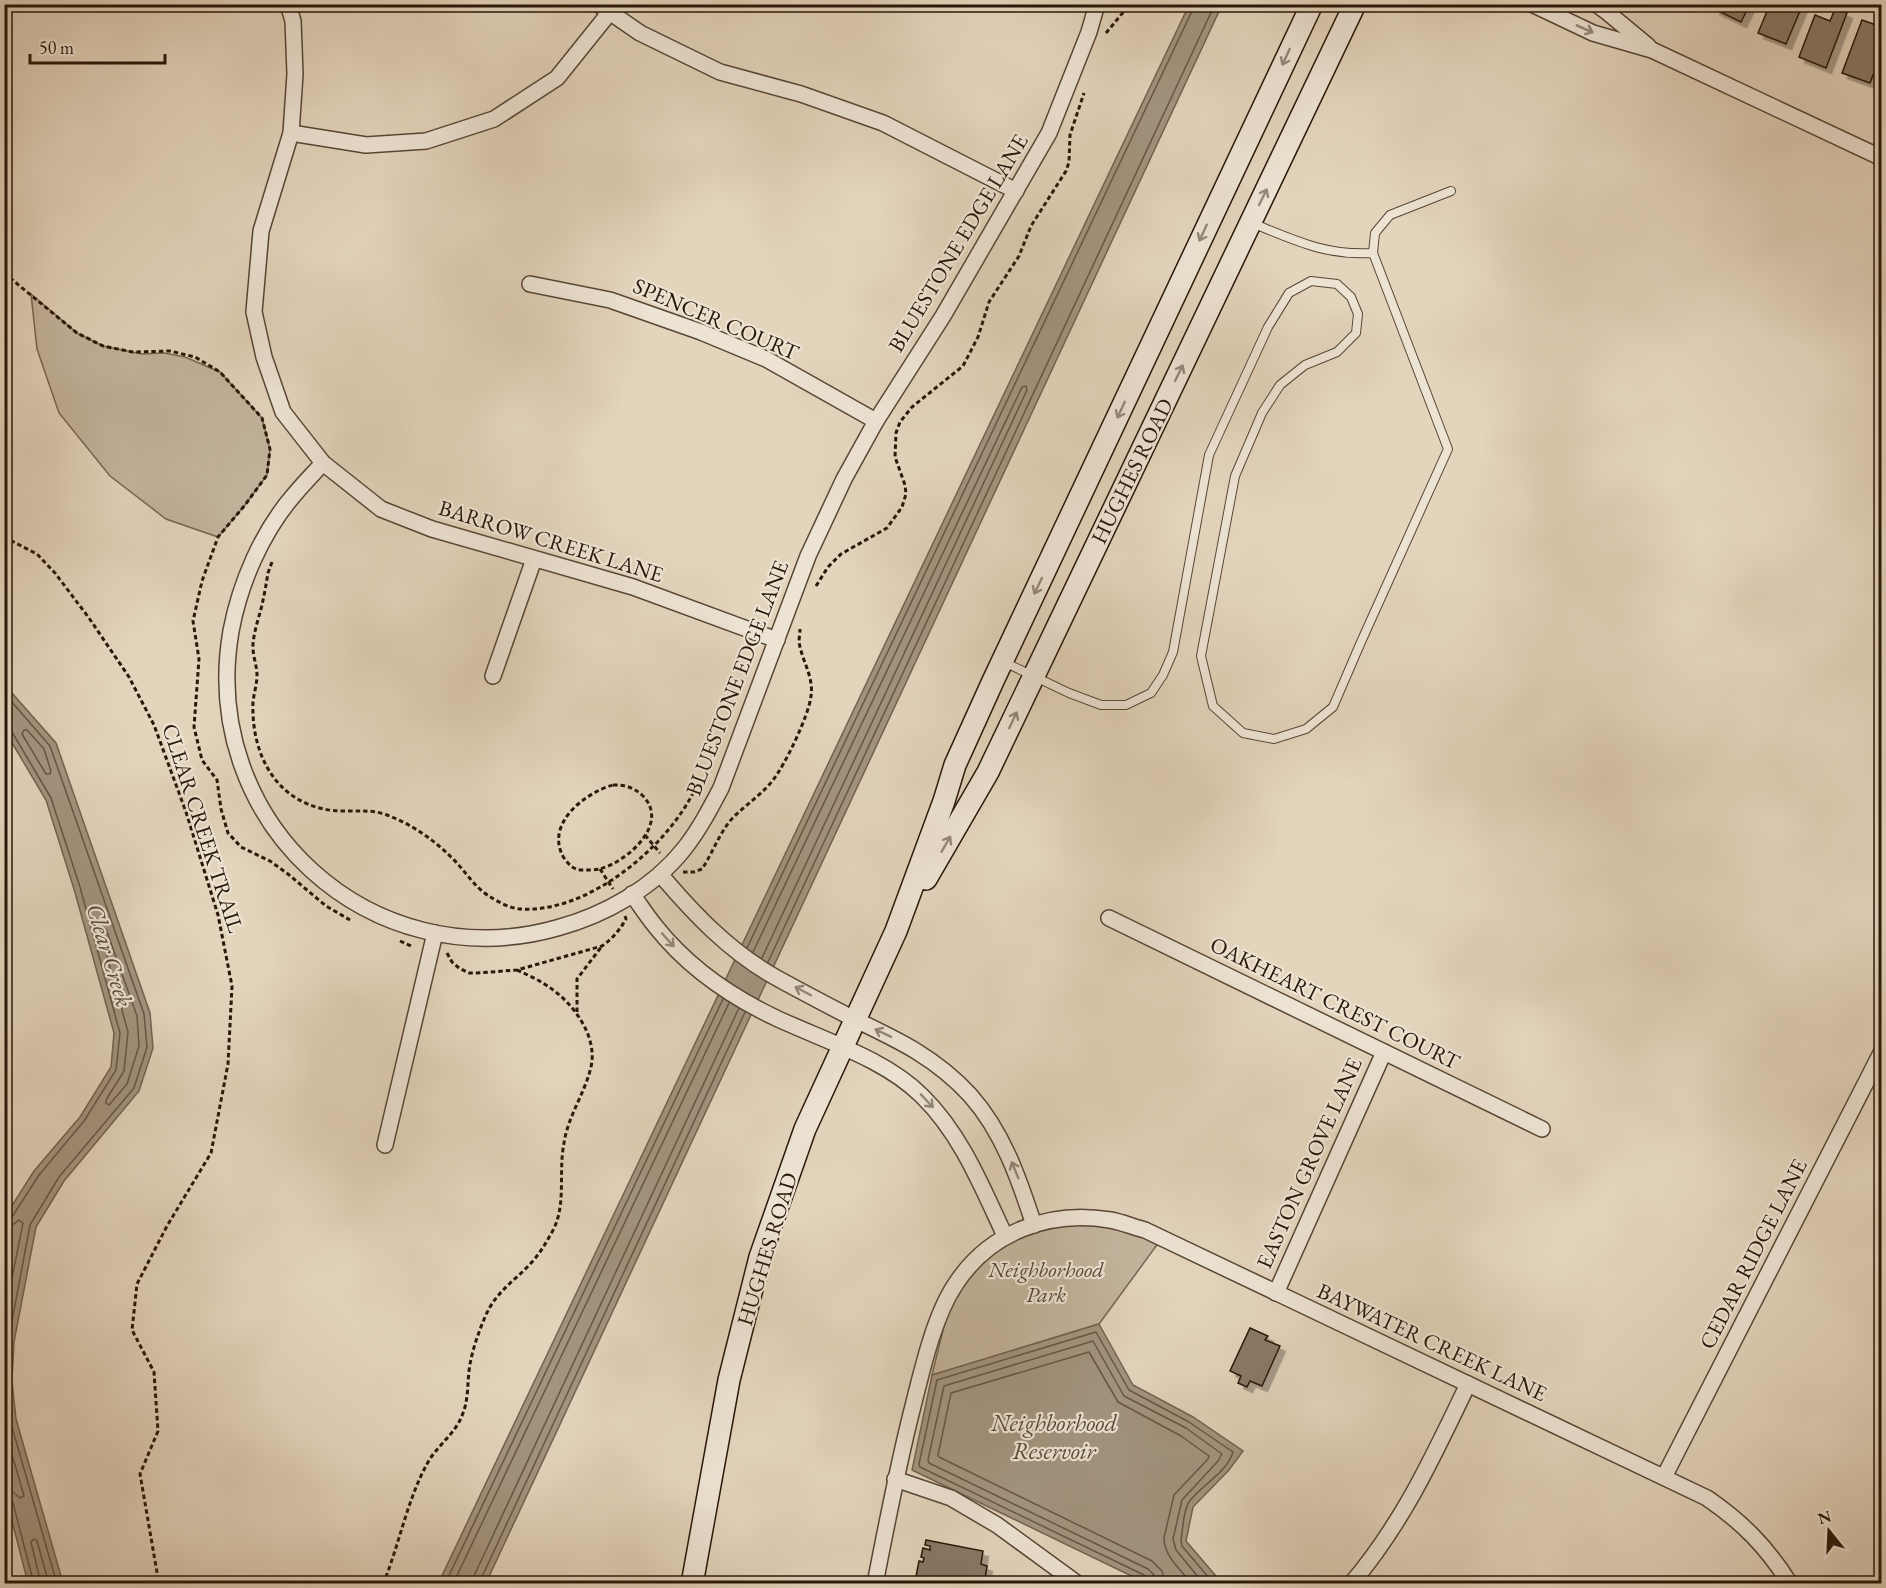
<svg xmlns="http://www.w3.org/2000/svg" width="1886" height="1588" viewBox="0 0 1886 1588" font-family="'EB Garamond',serif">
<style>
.green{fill:#c3b49d;stroke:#766652;stroke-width:1.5}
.water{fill:#a3947f;stroke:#72624f;stroke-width:1.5}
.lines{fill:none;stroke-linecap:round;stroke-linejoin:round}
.shore{stroke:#665644;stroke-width:1.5}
.building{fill:#897966;stroke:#281708;stroke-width:1.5;filter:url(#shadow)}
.lane-casing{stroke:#574635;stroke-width:10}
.street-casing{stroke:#574635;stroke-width:18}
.secondary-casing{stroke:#281708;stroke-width:24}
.path{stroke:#281708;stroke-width:3;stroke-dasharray:4.5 3;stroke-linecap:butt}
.lane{stroke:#ede3d3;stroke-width:8}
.street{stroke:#ede3d3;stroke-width:15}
.secondary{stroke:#ede3d3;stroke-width:21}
.oneway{stroke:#948778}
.labels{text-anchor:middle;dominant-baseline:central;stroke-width:4.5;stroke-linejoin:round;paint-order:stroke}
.street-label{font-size:22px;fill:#281708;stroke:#ede3d3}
.park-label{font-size:22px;font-style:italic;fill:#564635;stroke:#ede3d3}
.water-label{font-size:24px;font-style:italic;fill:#594938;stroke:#ede3d3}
</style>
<defs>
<filter id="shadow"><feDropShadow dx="5.5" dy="5.5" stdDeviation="0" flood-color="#0004"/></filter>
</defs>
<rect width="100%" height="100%" fill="#e3d4bc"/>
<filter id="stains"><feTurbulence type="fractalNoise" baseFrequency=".00333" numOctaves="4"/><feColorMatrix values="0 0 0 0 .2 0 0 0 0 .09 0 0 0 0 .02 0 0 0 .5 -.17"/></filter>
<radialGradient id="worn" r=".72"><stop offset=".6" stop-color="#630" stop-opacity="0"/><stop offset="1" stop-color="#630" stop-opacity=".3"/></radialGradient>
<g class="green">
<polygon points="31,294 77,333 103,346 142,354 164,353 185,357 220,372 262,418 270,449 267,475 245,505 218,537 166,519 110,476 59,413 37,349"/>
<polygon points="1093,1218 1162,1238 1099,1324 932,1375 954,1285 1020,1229"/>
</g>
<g class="water">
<polygon points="1189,5 1222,5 486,1583 438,1584"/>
<polygon points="4,684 56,743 150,1013 153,1048 139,1091 64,1181 36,1227 14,1342 12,1381 16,1419 63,1583 28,1583 5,1494 5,1222 6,1215 34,1171 80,1117 111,1067 114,1033 74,889 46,800 5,731"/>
<polygon points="1099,1324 1133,1385 1193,1417 1243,1451 1229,1470 1193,1507 1186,1541 1222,1583 1143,1583 1142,1581 912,1470 932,1375"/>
</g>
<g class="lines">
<g class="shore">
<polyline points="4,693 50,746 144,1014 147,1047 134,1088 59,1177 30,1225 8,1342 6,1381 10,1420 57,1584"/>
<polyline points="4,728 12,732 51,798 80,887 120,1033 116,1070 84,1121 39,1175 12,1217 4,1219"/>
<polygon points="24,730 27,730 44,749 51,771 50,774 46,774 22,734"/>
<polygon points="103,927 106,929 137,1016 139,1046 127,1084 109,1105 106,1103 106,1100 124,1071 128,1032 100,931"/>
<polyline points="747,948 1193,9 1194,4"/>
<polyline points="753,952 1022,387 1026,386 1027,390 762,958"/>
<polyline points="768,962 1215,4"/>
<polyline points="4,1227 11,1226 19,1220 23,1223 4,1318"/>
<polyline points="4,1427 24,1496 20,1498 13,1492 4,1491"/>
<polyline points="4,1498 10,1499 13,1503 34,1584"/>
<polyline points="41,1584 31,1542 34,1539 37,1541 49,1584"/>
<polyline points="445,1584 723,999"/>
<polyline points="453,1584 729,1003"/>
<polyline points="473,1584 474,1576 739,1008"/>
<polyline points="481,1584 481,1579 745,1012"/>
<path d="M1148 1584 1147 1579 1144 1575 920 1467 919 1464 937 1380 1096 1332 1129 1390 1189 1422 1233 1452C1227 1473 1201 1485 1189 1502 1183 1511 1183 1529 1181 1540L1182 1546 1214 1584"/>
<polyline points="1156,1584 1154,1575 1148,1569 929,1463 928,1460 944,1386 1093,1341 1124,1396 1186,1428 1222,1454 1218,1461 1182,1500 1173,1539 1176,1550 1204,1584"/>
<path d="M1165 1584 1162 1571 1152 1561 939 1457 938 1455 951 1393 1089 1352 1118 1402 1181 1436 1209 1456 1208 1459 1174 1495 1164 1538C1164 1556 1181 1570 1192 1584"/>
</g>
</g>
<g class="building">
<polygon points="1716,4 1750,4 1741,22 1714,9"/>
<polygon points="1770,4 1803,4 1786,44 1758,33"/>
<polygon points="1835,9 1847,13 1826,68 1799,57 1815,15 1830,21"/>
<polygon points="1862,20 1882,27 1882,52 1870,83 1842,73"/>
<polygon points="1250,1328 1268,1336 1265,1340 1280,1346 1262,1386 1250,1381 1247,1387 1238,1383 1241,1376 1230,1371"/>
<polygon points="926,1540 983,1551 981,1564 987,1566 985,1579 977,1578 976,1584 925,1584 915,1582 919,1561 923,1562 924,1558 921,1557 923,1548 930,1550 930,1546 925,1545"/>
</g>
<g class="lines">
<defs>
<g id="lane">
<polyline points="1373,253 1375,233 1390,215 1451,191"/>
<path d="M1004 662 1069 693 1101 705H1126L1151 693 1163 675 1173 652 1209 455 1268 327 1289 293 1311 281 1337 284 1351 297 1358 314 1356 333 1337 352 1305 365 1280 385 1262 413 1235 476 1201 656 1213 706 1243 733 1274 739 1306 729 1333 707 1361 642 1448 449 1373 253C1326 256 1294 240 1252 223"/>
</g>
<g id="street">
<polyline points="288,4 293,21 295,74 291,133 261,231 254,312 264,357 283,412 323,463 381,509 432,529 633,587 777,640"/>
<polyline points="598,4 640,33 720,72 801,94 883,123 1016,191"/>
<polyline points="1532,4 1593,33 1652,50 1882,158"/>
<polyline points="1596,4 1607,12 1648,46"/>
<polyline points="291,133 366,145 426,141 494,119 557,78 610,12"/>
<polyline points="530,284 610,300 701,332 766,359 876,421"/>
<path d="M323 463C313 474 303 484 294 495 262 532 240 583 231 631 198 822 371 980 557 928 605 915 653 888 684 849 699 830 710 809 721 788L808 556 844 479 876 421 943 316 1049 133 1089 32 1097 4"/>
<polyline points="493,676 534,559"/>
<path d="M660 874C694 914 729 951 775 977 802 992 829 1006 856 1020 900 1041 936 1058 970 1095 1003 1132 1019 1179 1034 1225"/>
<path d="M632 894C640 905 647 916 656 927 687 966 730 996 774 1017 822 1040 884 1058 922 1096 961 1134 982 1187 1005 1236"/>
<polyline points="1109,918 1542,1129"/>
<polyline points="385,1145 435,933"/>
<polyline points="1276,1293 1384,1052"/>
<polyline points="1664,1477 1882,1051"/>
<polyline points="895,1479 951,1498 997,1525 1078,1584"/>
<path d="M875 1584C886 1527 897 1470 911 1414 921 1375 933 1318 955 1285 989 1232 1049 1210 1110 1220 1122 1222 1133 1227 1145 1230L1707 1498C1742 1522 1767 1547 1790 1584"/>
<path d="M1351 1584C1403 1523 1434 1455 1468 1384"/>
</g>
<g id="secondary">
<polyline points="926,879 988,772 1355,4"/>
<polyline points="692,1584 729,1380 760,1257 805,1129 896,931 944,801 955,765 993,681 1312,4"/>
</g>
</defs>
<use href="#lane" class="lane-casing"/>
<use href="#street" class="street-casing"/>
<use href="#secondary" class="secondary-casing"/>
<g class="path">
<polyline points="1106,33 1130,4"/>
<polyline points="4,273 77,333 103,346 133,352 170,351 195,357 220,372 262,418 270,449 267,475 245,505 218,537 202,581 193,621 199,659 194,727 202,760 217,780 221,809 228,833 241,847 270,861 288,874 326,906 350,920"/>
<polyline points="4,537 37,554 55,573 89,618 129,677 154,725 186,812 218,915 232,986 228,1064 211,1153 167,1226 137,1284 132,1330 154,1372 158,1431 140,1474 159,1584"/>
<path d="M272 562 268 573C266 585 264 597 261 609 258 620 254 632 253 644 252 654 257 665 257 675 257 684 254 693 253 702 252 726 257 752 270 772 287 799 316 812 347 811 361 811 374 810 387 815 411 824 433 839 451 857 464 869 474 887 489 896 498 902 511 909 522 909 588 913 667 847 694 791"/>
<polyline points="816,586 828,567 841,554 887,528 902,507 906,494 905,485 895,457 896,433 900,422 912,407 963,366 978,337 989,302 1019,256 1031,226 1066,171 1069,162 1070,135 1084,93"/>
<path d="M613 785C625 785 633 787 642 795 671 823 628 861 600 869 595 870 588 870 582 870 574 870 569 865 564 858 544 825 584 793 613 785Z"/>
<polyline points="645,835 660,853"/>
<polyline points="600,869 613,889"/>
<path d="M683 872H694L702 869C712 854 718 836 730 821 743 806 761 796 773 780 785 765 809 715 811 696 814 677 802 661 799 642 799 638 800 633 800 629"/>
<polyline points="400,941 411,946 413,945"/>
<path d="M447 953 452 962 459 968 469 973H477L517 970 602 946C613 938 619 931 626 919L625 916"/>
<polyline points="577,1012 577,979 602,946"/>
<path d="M383 1584C399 1546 407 1500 427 1464 437 1445 456 1434 463 1413 469 1398 467 1381 470 1364 473 1348 479 1331 485 1317 496 1291 514 1282 532 1262 540 1253 546 1243 552 1232 567 1206 558 1173 564 1143 568 1116 585 1093 591 1067 598 1036 573 1003 549 987 539 980 528 975 517 970"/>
</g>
<use href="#lane" class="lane"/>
<use href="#street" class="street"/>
<use href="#secondary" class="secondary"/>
</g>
<defs><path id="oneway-shaft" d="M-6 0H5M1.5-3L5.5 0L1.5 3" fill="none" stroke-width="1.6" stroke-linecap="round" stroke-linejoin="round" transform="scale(1.5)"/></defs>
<g class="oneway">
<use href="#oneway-shaft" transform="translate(1585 29) rotate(24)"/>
<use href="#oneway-shaft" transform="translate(1286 57) rotate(115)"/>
<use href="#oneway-shaft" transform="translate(1263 197) rotate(-64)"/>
<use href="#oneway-shaft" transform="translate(1203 233) rotate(115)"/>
<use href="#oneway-shaft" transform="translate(1179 373) rotate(-64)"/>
<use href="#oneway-shaft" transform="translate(1121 410) rotate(115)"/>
<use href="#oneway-shaft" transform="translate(1038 586) rotate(116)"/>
<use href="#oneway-shaft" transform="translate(1013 720) rotate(-65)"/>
<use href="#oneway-shaft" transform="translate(946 844) rotate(-60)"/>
<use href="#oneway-shaft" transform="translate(668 940) rotate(48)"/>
<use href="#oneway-shaft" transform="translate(803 991) rotate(-152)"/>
<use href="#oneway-shaft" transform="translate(883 1033) rotate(-154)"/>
<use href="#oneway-shaft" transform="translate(927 1101) rotate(47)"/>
<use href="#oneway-shaft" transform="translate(1015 1170) rotate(-112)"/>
</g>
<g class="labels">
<g class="street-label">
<text transform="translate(958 243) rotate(-59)">BLUESTONE EDGE LANE</text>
<text transform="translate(716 319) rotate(23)">SPENCER COURT</text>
<text transform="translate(1132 471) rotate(-64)">HUGHES ROAD</text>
<text transform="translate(551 541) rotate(17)">BARROW CREEK LANE</text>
<text transform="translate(737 678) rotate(-69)">BLUESTONE EDGE LANE</text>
<text transform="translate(203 828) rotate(72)">CLEAR CREEK TRAIL</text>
<text transform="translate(1335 1003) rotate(26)">OAKHEART CREST COURT</text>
<text transform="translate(1309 1163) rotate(-66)">EASTON GROVE LANE</text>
<text transform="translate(767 1249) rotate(-73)">HUGHES ROAD</text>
<text transform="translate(1753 1254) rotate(-63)">CEDAR RIDGE LANE</text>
<text transform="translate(1432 1342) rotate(25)">BAYWATER CREEK LANE</text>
</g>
<g class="park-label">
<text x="1046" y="1269">Neighborhood<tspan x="1046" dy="25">Park</tspan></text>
</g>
<g class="water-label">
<text transform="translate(110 955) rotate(73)">Clear Creek</text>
<text x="1054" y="1422">Neighborhood<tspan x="1054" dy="28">Reservoir</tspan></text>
</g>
</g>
<rect width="1886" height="1588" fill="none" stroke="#e3d4bc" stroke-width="24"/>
<rect x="6" y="6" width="1874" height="1576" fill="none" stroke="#281708" stroke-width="3"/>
<rect x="12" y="12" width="1862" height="1564" fill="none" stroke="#281708" stroke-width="1.5"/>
<g transform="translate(1829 1531) rotate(342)" stroke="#ede3d3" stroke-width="4.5" paint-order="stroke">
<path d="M0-4.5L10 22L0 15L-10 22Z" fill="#281708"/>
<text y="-9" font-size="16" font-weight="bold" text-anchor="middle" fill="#281708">N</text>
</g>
<path d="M30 54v9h135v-9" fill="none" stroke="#281708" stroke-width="3"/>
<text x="39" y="54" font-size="18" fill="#281708" stroke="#ede3d3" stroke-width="4.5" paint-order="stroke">50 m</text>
<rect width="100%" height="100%" filter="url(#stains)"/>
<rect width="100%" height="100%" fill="url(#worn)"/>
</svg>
